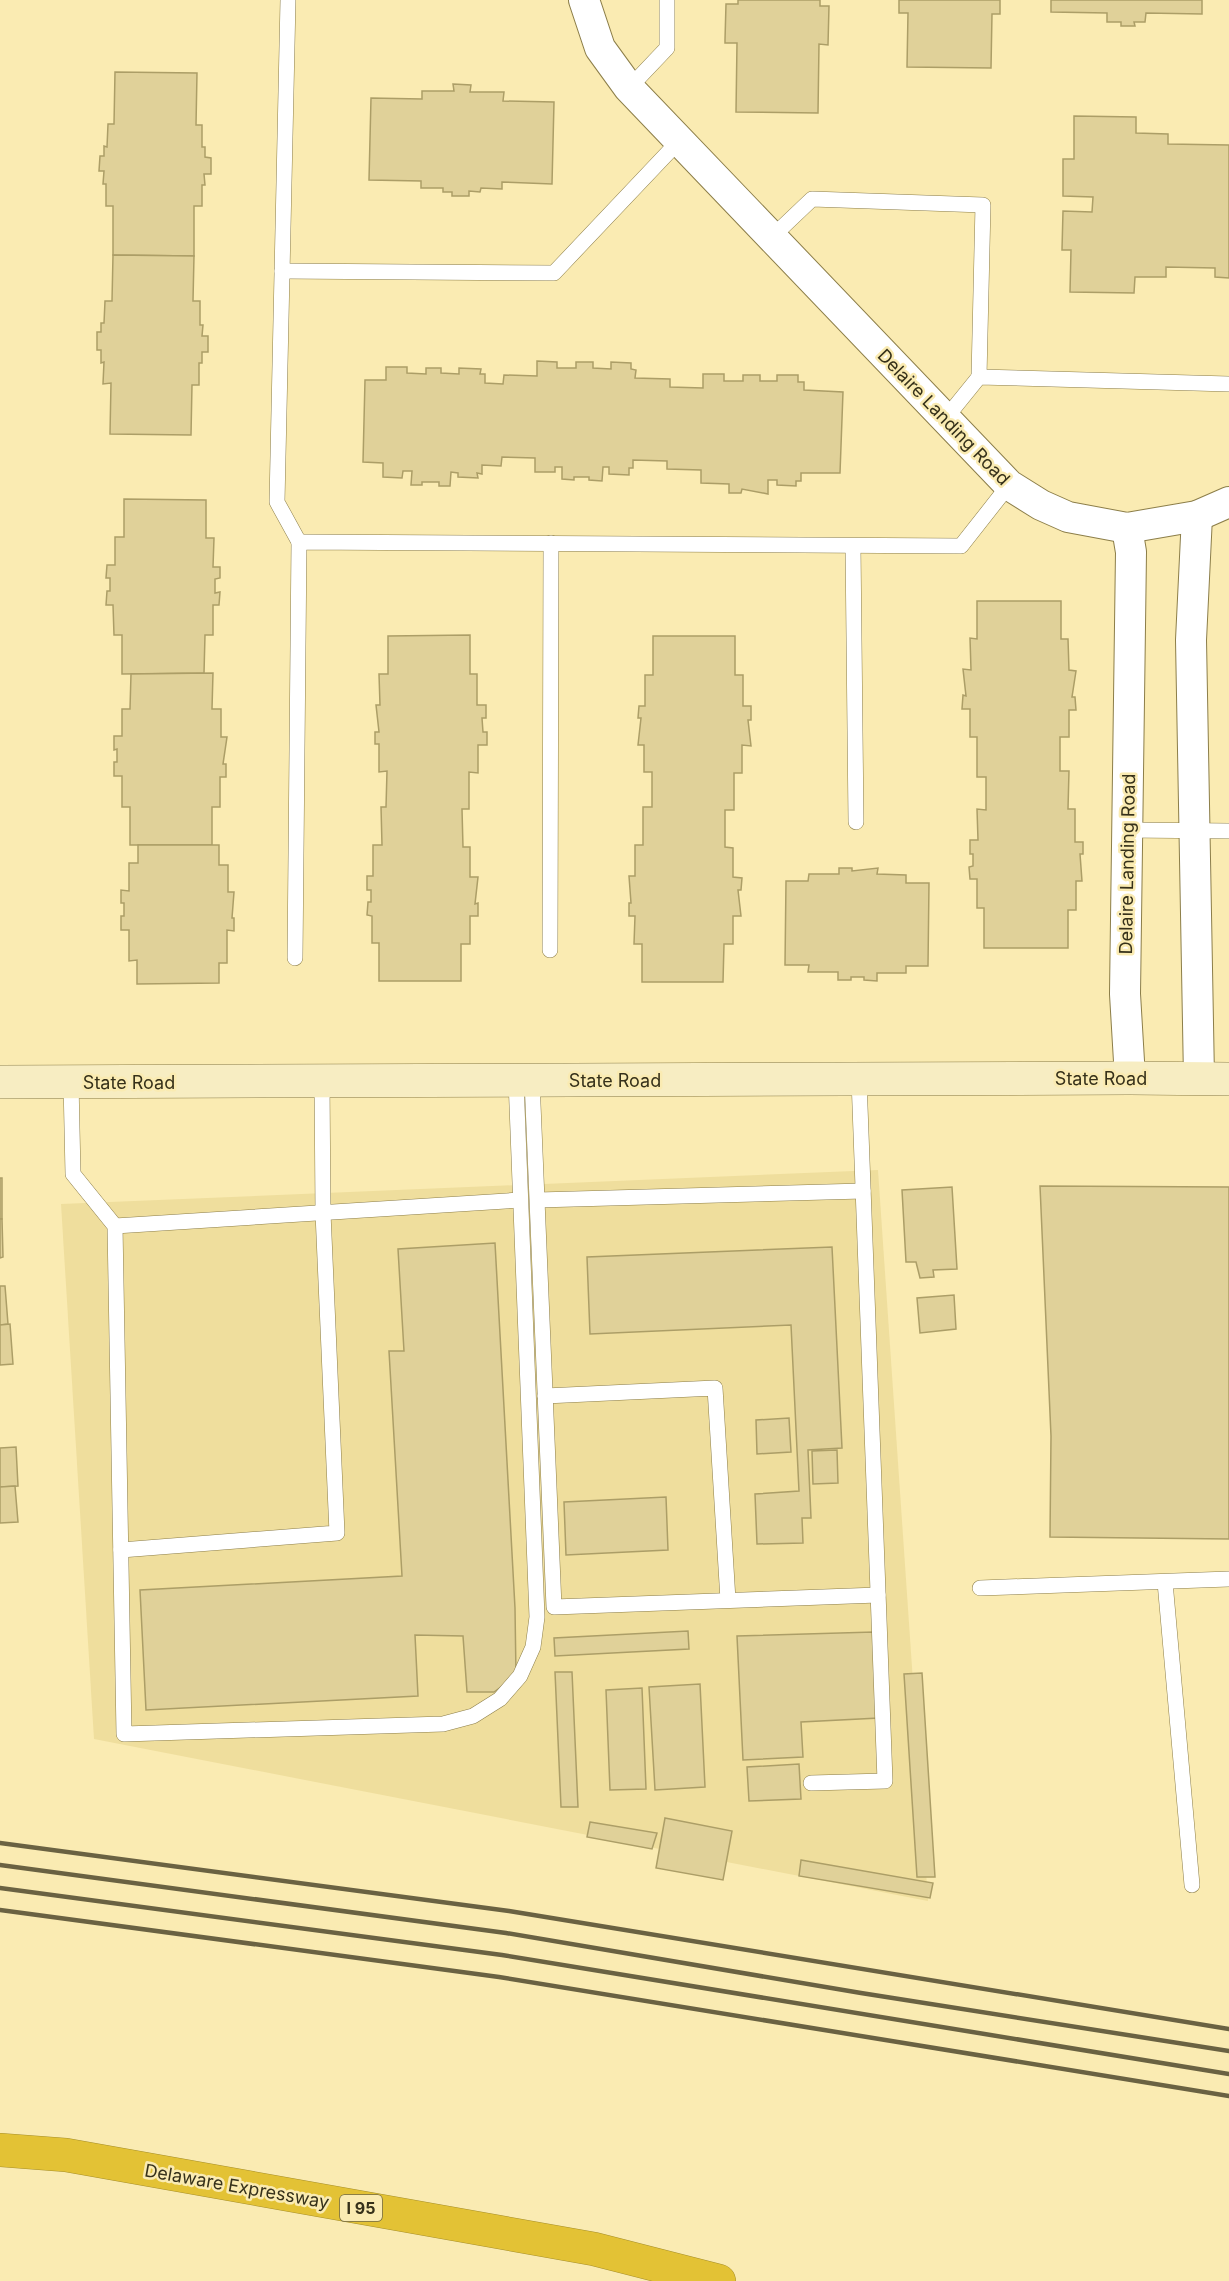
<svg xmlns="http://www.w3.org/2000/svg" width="1229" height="2281" viewBox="0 0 1229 2281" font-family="Inter,sans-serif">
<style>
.built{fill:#efde9d}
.building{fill:#e0d199;stroke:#ac9e67;stroke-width:1.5}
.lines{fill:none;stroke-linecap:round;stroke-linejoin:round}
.lane-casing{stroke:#8c7e49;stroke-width:16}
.street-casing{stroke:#8c7e49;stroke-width:32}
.secondary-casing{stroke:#8c7e49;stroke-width:34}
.highway-casing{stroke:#a68f2c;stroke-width:34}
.lane{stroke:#fff;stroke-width:15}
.street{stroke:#fff;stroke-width:30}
.secondary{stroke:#f7edc2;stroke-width:33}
.highway{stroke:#e3c235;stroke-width:33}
.rail{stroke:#6a6242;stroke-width:4.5}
.labels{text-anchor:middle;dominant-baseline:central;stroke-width:5;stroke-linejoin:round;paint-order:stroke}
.shield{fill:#faebb2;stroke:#716948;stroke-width:1.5}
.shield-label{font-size:16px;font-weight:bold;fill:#36311a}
.street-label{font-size:18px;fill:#36311a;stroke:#faebb2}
</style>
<rect width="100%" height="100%" fill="#faebb2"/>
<polygon class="built" points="878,1170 928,1901 94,1739 61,1204"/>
<g class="building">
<polygon points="738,0 820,0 820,6 829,6 828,45 819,44 818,113 736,112 737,43 725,43 725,40 726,4 738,4"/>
<polygon points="899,0 1000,0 1000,14 992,14 991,68 907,67 908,13 899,13"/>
<polygon points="1051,0 1202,0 1202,14 1146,13 1145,22 1134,22 1135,26 1121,26 1121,22 1107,22 1107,13 1051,12"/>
<polygon points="115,72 197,73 196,125 202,125 202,147 205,147 205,157 211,158 211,174 204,174 205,185 202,185 202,206 194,206 194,256 113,255 113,206 106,206 106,184 103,184 104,171 99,171 100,156 104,156 104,146 107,147 108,124 114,124"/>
<polygon points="453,84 471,85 470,92 504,92 503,101 554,102 552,184 502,182 502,189 481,188 480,192 469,191 469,196 452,196 452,192 443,192 443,188 421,188 421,181 369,180 371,98 422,99 422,91 454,91"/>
<polygon points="1074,116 1136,117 1136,133 1168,134 1168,144 1229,145 1229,278 1215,277 1215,268 1166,267 1166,277 1135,277 1134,293 1070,292 1071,250 1062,250 1063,211 1092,212 1093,197 1063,196 1063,159 1074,159"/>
<polygon points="113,255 194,256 193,301 200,301 200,325 203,325 202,336 208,336 208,352 202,352 202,363 199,363 199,385 192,385 191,435 110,434 111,383 103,384 104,362 101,363 101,350 97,350 97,332 101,332 101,323 104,323 105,301 112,301"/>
<polygon points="537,361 557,362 557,368 576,368 576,362 593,362 593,368 611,369 611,362 631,363 631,369 636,370 635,378 670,379 670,387 703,388 703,374 724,374 724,381 743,381 743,375 760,375 760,381 777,381 777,375 798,375 798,382 804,382 804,390 843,392 840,473 801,473 801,481 796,481 796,486 777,485 777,480 768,480 768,494 742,489 741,493 729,493 729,484 701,483 701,470 667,469 667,461 633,460 633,468 629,468 629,475 609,474 609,467 603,467 602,481 589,480 589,477 574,477 574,480 562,479 562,467 555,467 555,472 535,472 535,458 502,457 501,466 482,465 482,474 477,473 478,478 458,477 458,473 451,472 450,486 439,486 439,482 422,482 422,485 411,485 412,471 403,471 402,478 383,477 383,463 363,462 365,380 386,380 386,367 407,367 407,373 426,374 426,368 441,368 441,373 459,374 459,368 481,369 480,374 485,374 485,383 503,384 504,375 537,376"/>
<polygon points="124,499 206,500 206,538 214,538 213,567 220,567 220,578 215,579 215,593 220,592 219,605 213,605 213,635 205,635 204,673 122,674 122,635 114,635 113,605 106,605 107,591 110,591 110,578 106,578 107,565 115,565 115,537 124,537"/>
<polygon points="977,601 1061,601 1061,639 1068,639 1069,670 1076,671 1072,697 1075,697 1076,710 1069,710 1069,737 1060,737 1060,771 1069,771 1068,809 1075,809 1075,842 1083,842 1083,854 1080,854 1082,881 1076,881 1076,910 1068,910 1068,948 984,948 984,908 977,908 977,879 970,879 969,867 973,866 973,854 970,854 970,840 978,840 977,809 986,810 986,777 977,777 977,737 970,737 970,709 962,709 963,695 966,696 963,669 971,670 970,638 977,639"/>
<polygon points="470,635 470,674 477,674 477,705 486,705 486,718 482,718 483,732 487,732 487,745 478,745 478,773 469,772 469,809 462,809 463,847 470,847 470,877 478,877 475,904 478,903 478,916 470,916 470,944 461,944 461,981 379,981 379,943 372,943 372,916 367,915 368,902 371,902 371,890 367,890 367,876 373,876 373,845 382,845 381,807 386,807 387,771 379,772 379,744 375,744 375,732 379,732 376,705 380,705 379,674 388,674 388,636"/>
<polygon points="653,636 735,636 735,675 743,675 743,706 751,706 751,720 748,720 751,746 742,745 742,773 734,773 734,810 725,810 725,847 733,848 733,877 742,878 741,890 738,890 741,916 733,916 733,944 724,944 723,982 642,982 642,944 634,944 635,916 629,916 629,903 631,903 629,876 635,876 635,845 643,845 643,807 652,807 652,772 644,772 644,745 638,745 641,718 638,718 639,706 645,706 645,675 653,675"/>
<polygon points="213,673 212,709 221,709 221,737 227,737 223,764 226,764 226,777 220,777 220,807 212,807 212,845 130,845 130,807 122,807 122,776 114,776 114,762 117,762 117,749 114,750 114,736 122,736 122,709 130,709 131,674"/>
<polygon points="138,845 219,845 219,865 228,865 228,892 234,892 232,918 234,918 234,931 227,930 227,963 219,963 219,983 137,984 137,960 129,961 129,930 121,930 121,916 124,916 124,903 121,903 121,890 129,891 129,863 138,863"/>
<polygon points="839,868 852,868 852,871 878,868 877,874 906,875 906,883 929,883 928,966 906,966 906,973 877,973 877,981 864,980 864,977 851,977 851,980 838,980 838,972 808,972 809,965 785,965 786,881 808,881 809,874 839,874"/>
<rect x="0" y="1178" width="2" height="41"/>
<polygon points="1040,1186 1229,1187 1229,1539 1050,1537 1051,1436"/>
<polygon points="952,1187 957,1269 933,1270 934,1277 920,1278 916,1262 906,1262 902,1190"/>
<polygon points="0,1219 2,1219 3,1257 0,1258"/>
<polygon points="495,1243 515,1608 516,1676 494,1692 467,1692 463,1636 415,1635 418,1696 146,1710 140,1590 402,1576 389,1351 404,1351 398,1249"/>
<polygon points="832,1247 842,1448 808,1450 811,1518 802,1518 803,1543 757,1544 755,1494 799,1491 791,1325 590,1334 587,1257"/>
<polygon points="0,1286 5,1286 8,1324 0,1325"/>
<polygon points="954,1295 956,1329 920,1333 917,1298"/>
<polygon points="10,1324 13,1364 0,1365 0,1325"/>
<polygon points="789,1418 791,1452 757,1454 756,1420"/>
<polygon points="16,1447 18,1486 0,1487 0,1448"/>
<polygon points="837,1450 838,1483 813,1484 812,1451"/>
<polygon points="15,1486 18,1522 0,1523 0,1487"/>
<polygon points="666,1497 668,1550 566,1555 564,1502"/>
<polygon points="688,1631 689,1649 555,1656 554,1638"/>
<polygon points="874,1632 879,1718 801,1722 803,1757 743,1760 737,1636"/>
<polygon points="555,1672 572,1672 578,1807 561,1807"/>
<polygon points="922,1673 935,1877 917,1877 904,1674"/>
<polygon points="700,1684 705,1787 655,1790 649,1687"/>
<polygon points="642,1688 646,1789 610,1790 606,1690"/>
<polygon points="799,1764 801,1799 749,1801 747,1767"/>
<polygon points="665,1818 732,1831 723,1880 656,1868"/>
<polygon points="590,1822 657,1833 652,1849 587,1837"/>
<polygon points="801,1860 933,1883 930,1898 799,1876"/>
</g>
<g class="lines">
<defs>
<g id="lane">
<polyline points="288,0 277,502 299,542"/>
<polyline points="629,88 667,48 667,0"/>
<polyline points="772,237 812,199 983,205 979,377"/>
<polyline points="282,271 554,273 679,141"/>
<polyline points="945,419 979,377 1229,384"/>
<polyline points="853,546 856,822"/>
<polyline points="1127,830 1229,831"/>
<polyline points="550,950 551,543"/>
<polyline points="295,958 299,542 961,546 1009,485"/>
<polyline points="532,1080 554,1607 878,1595"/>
<polyline points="71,1082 73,1174 115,1226 124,1734 443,1724 473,1716 500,1699 520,1676 533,1647 537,1617 516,1080"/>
<polyline points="538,1200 863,1191"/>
<polyline points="115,1226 520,1200"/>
<polyline points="545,1396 715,1388 728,1600"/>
<polyline points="121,1550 337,1533 323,1213 322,1080"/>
<polyline points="1165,1582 1192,1885"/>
<polyline points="980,1588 1229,1579"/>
<polyline points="811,1783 885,1781 859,1079"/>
</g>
<g id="street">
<polyline points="584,0 600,48 629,88 1009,485 1041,505 1068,517 1127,528 1197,516 1229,502"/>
<polyline points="1197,516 1191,640 1199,1078"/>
<polyline points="1127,528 1131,552 1125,994 1130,1078"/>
</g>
<polyline id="secondary" points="0,1082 1130,1078 1229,1079"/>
<polyline id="highway" points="0,2150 66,2155 594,2249 719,2281"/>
</defs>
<use href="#lane" class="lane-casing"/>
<use href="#street" class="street-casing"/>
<use href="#secondary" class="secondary-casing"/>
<use href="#highway" class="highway-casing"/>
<use href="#lane" class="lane"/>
<use href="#street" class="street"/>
<use href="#secondary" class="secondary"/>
<use href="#highway" class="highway"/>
<g class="rail">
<polyline points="0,1843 509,1911 1229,2029"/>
<polyline points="0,1865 506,1933 861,1993 1229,2051"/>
<polyline points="0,1888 502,1955 1229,2074"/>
<polyline points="0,1910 499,1977 1229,2096"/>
</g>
</g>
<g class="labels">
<rect class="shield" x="340" y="2195" width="42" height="26" rx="4.5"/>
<g class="shield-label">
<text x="361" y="2208">I 95</text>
</g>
<g class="street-label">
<text transform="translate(944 417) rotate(46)">Delaire Landing Road</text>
<text transform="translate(1127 864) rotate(-89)">Delaire Landing Road</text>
<text x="1101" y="1078">State Road</text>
<text x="615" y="1080">State Road</text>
<text x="129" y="1082">State Road</text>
<text transform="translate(237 2186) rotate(10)">Delaware Expressway</text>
</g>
</g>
</svg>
